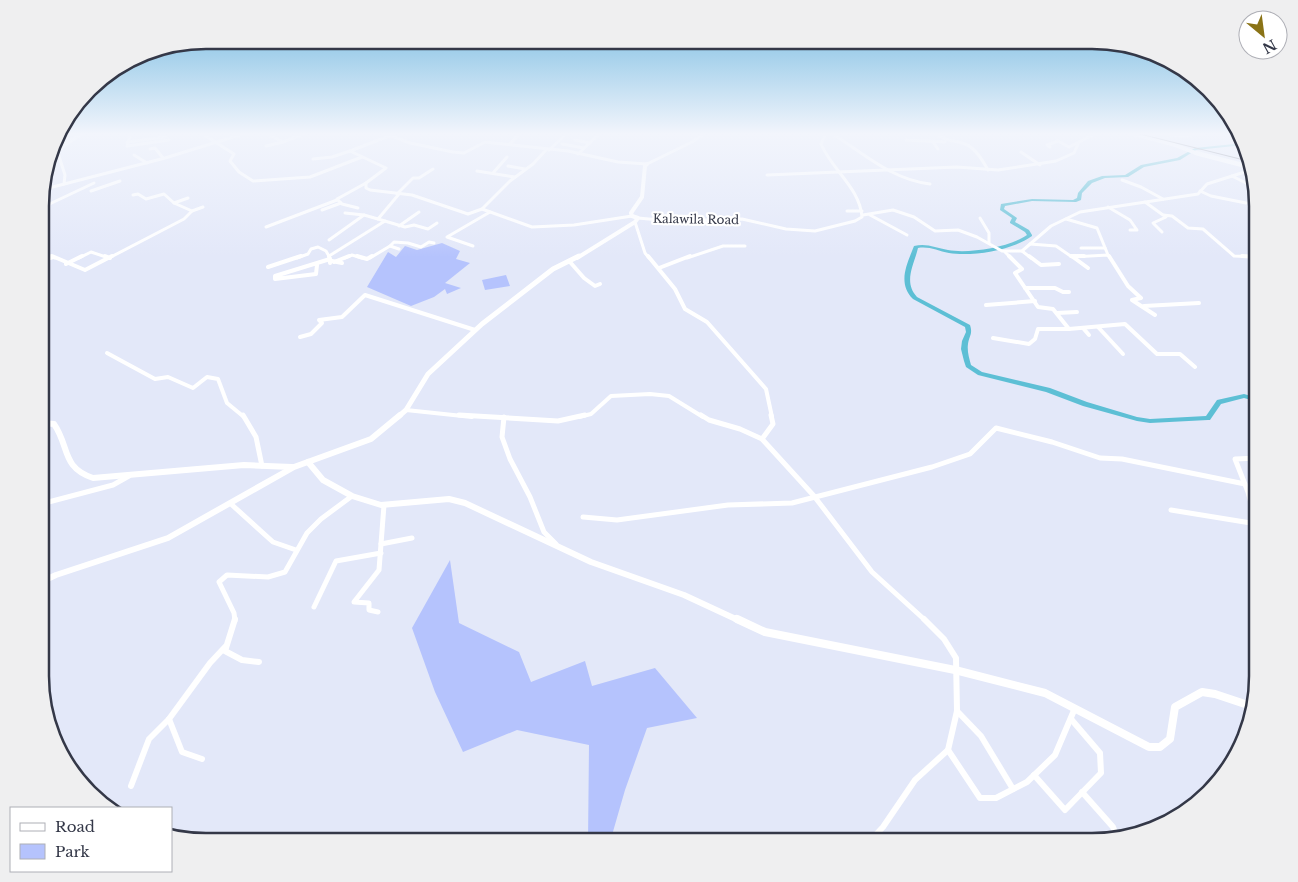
<svg xmlns="http://www.w3.org/2000/svg" width="1298" height="882" viewBox="0 0 1298 882" font-family="'Libre Baskerville',serif">
<style>
.green{fill:#b5c3fd}
.lines{fill:none;stroke-linecap:round;stroke-linejoin:round}
.river{fill:#5dbfd5;fill-rule:evenodd}
.minor-far3{stroke:#fff;stroke-width:3}
.minor-far2{stroke:#fff;stroke-width:4}
.minor-far1{stroke:#fff;stroke-width:5}
.minor{stroke:#fff;stroke-width:6}
.tertiary-far3{stroke:#fff;stroke-width:4}
.tertiary-far2{stroke:#fff;stroke-width:5}
.tertiary-far1{stroke:#fff;stroke-width:6}
.tertiary{stroke:#fff;stroke-width:8}
.secondary{stroke:#fff;stroke-width:4.5}
.primary{fill:#fff;fill-rule:evenodd}
.rail{stroke:#676c7c;stroke-width:1}
.labels{text-anchor:middle;dominant-baseline:central;stroke-width:4.5;stroke-linejoin:round;paint-order:stroke}
.far-street-label{font-size:12px;fill:#343848;stroke:#fff}
.rim{fill:none;stroke:#343848;stroke-width:2.5}
</style>
<rect width="100%" height="100%" fill="#e3e8f9"/>
<g class="green">
<polygon points="442,243 460,251 456,259 470,263 445,283 461,288 447,294 445,289 434,297 411,306 367,287 388,252 396,257 405,246 417,250"/>
<polygon points="506,275 510,286 485,290 482,280"/>
<polygon points="450,560 459,623 519,652 531,682 585,661 592,686 655,668 697,718 647,728 625,790 610,842 588,842 589,745 517,730 463,752 435,692 412,628"/>
</g>
<g class="lines">
<path class="river" d="M1244 143V145L1196 150 1180 160 1144 167 1128 177 1105 178 1092 183 1082 193 1081 200 1076 202 1032 201 1005 206 1004 209 1017 218 1015 222 1029 230 1032 235V236C1013 250 972 257 949 253 938 251 929 246 918 248 914 265 903 282 917 297L970 325C973 334 969 336 968 344 967 351 969 358 971 365L982 372 1050 388 1087 402 1137 417 1150 419 1206 416 1217 400 1244 394 1258 398V402L1244 398 1221 404 1210 420H1208L1150 423 1137 421 1083 406 1046 392 978 375 966 367 964 361 961 349 962 341 966 332 965 327 913 299C897 283 907 264 914 246 927 243 936 248 948 250 969 254 1010 247 1027 235L1025 232 1010 223V222L1012 218 1000 210 1001 204 1032 199 1073 200 1077 198 1078 193 1088 181 1102 176 1125 175 1141 165 1177 158 1195 148Z"/>
<g class="minor-far3">
<polyline points="131,133 127,146 169,140"/>
<polyline points="201,133 234,154 230,161 239,172 253,181 310,177 362,157"/>
<polyline points="266,133 283,142 306,133"/>
<polyline points="333,133 338,133"/>
<polyline points="384,133 410,143 453,152 464,153 485,142 568,151 618,162 647,164 692,142 705,133"/>
<path d="M831 133C864 153 890 179 930 184"/>
<path d="M936 133C948 143 952 139 965 144 975 147 983 161 988 170"/>
<polyline points="389,136 350,151 386,168 366,183 366,188 370,190 412,195 468,214 482,209 532,227 574,225 632,216"/>
<polyline points="1147,137 1160,134 1185,136 1205,133"/>
<polyline points="575,140 590,143"/>
<polyline points="906,140 945,142"/>
<polyline points="127,142 165,137"/>
<polyline points="933,142 938,149"/>
<polyline points="510,144 520,133"/>
<polyline points="562,144 584,148"/>
<polyline points="266,146 283,142"/>
<polyline points="1050,147 1047,145 1058,141 1069,147 1079,142"/>
<polyline points="150,149 155,148 163,158"/>
<polyline points="57,150 65,175 64,184"/>
<polyline points="549,150 564,136"/>
<polyline points="1021,152 1040,165"/>
<polyline points="578,154 600,133"/>
<polyline points="134,155 147,163"/>
<polyline points="313,159 332,157 350,151"/>
<polyline points="508,166 525,169"/>
<polyline points="477,171 515,177"/>
<polyline points="493,173 507,157"/>
<polyline points="767,175 957,167 998,170 1056,161 1074,153 1079,142 1096,133"/>
<polyline points="1232,176 1256,188"/>
<polyline points="1122,180 1141,187 1163,199"/>
<polyline points="41,190 165,158 246,133"/>
<polyline points="91,191 120,181"/>
<polyline points="1200,191 1211,196 1246,203"/>
<polyline points="397,194 413,178 419,178 433,169"/>
<polyline points="399,194 378,219 405,227 414,225 428,229 437,223"/>
<polyline points="133,195 138,194 146,199 164,194 174,203 192,211 203,207"/>
<polyline points="1145,202 1163,215 1172,216 1188,228 1203,229 1234,256 1258,257"/>
<polyline points="174,203 188,198"/>
<polyline points="1108,207 1130,220 1137,230 1130,230"/>
<polyline points="41,208 94,183"/>
<polyline points="358,208 342,204 337,199 366,183"/>
<polyline points="482,209 510,181 533,164 546,150"/>
<polyline points="322,210 341,203"/>
<polyline points="847,211 862,211"/>
<polyline points="345,213 364,215"/>
<polyline points="863,215 893,210 914,217 935,231 958,230 977,237 1002,251 1022,251 1051,226 1080,212 1198,194 1207,184 1251,170"/>
<polyline points="870,215 907,235"/>
<path d="M638 218 670 221 742 219 786 229 815 231 855 221 862 217C860 188 832 170 821 144L826 133"/>
<polyline points="980,218 989,233 989,243"/>
<polyline points="1066,219 1097,228 1108,255"/>
<polyline points="635,222 645,253 649,258"/>
<polyline points="399,226 419,212"/>
<polyline points="266,227 337,200"/>
<polyline points="1162,232 1153,223 1166,217 1164,215"/>
<polyline points="329,240 364,215 378,219"/>
<polyline points="1030,244 1056,246 1072,257 1108,255 1110,258"/>
<polyline points="390,246 394,242 408,243 421,247 429,242 434,243"/>
<polyline points="473,246 447,237 490,212"/>
<polyline points="1081,248 1105,248"/>
<polyline points="1022,251 1031,258"/>
<polyline points="41,252 55,258"/>
<polyline points="1005,252 1011,258"/>
<polyline points="329,256 385,221"/>
<polyline points="79,258 91,252 109,258"/>
<polyline points="109,258 184,219 192,211"/>
<polyline points="297,258 308,254 311,249 318,247 326,251 330,258"/>
<polyline points="345,258 352,255 362,258"/>
<polyline points="370,258 390,246 399,249"/>
<polyline points="687,258 723,246 745,246"/>
</g>
<g class="minor-far2">
<polyline points="52,256 85,270 112,256"/>
<polyline points="105,256 110,258"/>
<polyline points="329,256 330,263"/>
<polyline points="357,256 367,259 372,256"/>
<polyline points="648,256 675,289 685,309 707,322 766,389 772,417"/>
<polyline points="1009,256 1022,269 1015,273 1038,307 1053,309 1069,329"/>
<polyline points="1029,256 1041,265 1059,264"/>
<polyline points="1071,256 1084,256"/>
<polyline points="1109,256 1128,286 1141,298 1132,300 1155,315"/>
<polyline points="1242,256 1258,257"/>
<polyline points="1073,257 1088,268"/>
<polyline points="41,261 53,257"/>
<polyline points="332,261 342,263"/>
<polyline points="334,262 349,256"/>
<polyline points="570,262 584,278 595,286 600,284"/>
<polyline points="66,264 82,256"/>
<polyline points="317,265 316,274 275,279 275,276 330,259"/>
<polyline points="268,267 301,256"/>
<polyline points="659,268 690,256"/>
<polyline points="1025,288 1055,288 1063,292 1069,292"/>
<polyline points="986,305 1035,301"/>
<polyline points="1144,306 1199,303"/>
<polyline points="1057,313 1077,312"/>
<polyline points="1098,327 1123,354"/>
<polyline points="1083,328 1089,335"/>
<polyline points="300,337 311,334 322,323 319,320 342,317 365,295 475,330"/>
<polyline points="993,338 1029,344 1035,339 1038,329 1069,329 1125,324 1157,354 1180,354 1195,367"/>
<polyline points="107,353 155,379 168,377 193,388 207,377 218,379 227,403 244,417"/>
<polyline points="406,410 472,417"/>
<polyline points="579,417 591,414 611,396 650,394 669,396 703,417"/>
</g>
<g class="minor-far1">
<polyline points="243,415 256,437 262,466"/>
<polyline points="459,415 558,421 585,415"/>
<polyline points="701,415 709,420 740,429 762,439"/>
<polyline points="771,415 773,424 762,439 814,496 872,572 926,621"/>
<polyline points="504,417 502,437 510,459 530,497 544,532 556,544"/>
<polyline points="1258,458 1235,459 1248,492 1258,529"/>
<polyline points="41,504 113,485 129,476"/>
<polyline points="231,504 273,542 296,550"/>
<polyline points="1171,510 1257,524"/>
<polyline points="583,517 617,520 728,505 792,503 932,467 970,454 996,428 1052,442 1100,458 1122,459 1245,484"/>
<polyline points="381,544 412,538"/>
<polyline points="314,607 336,561 381,553"/>
<polyline points="378,612 369,610 369,603 354,602 379,570 384,505"/>
<polyline points="235,621 234,613 219,582 227,575 268,577 285,572 307,533 321,519 352,496"/>
</g>
<g class="minor">
<polyline points="235,619 225,651 242,660 259,662"/>
<polyline points="957,711 981,736 1013,789"/>
<polyline points="169,719 182,752 202,759"/>
<polyline points="948,750 980,798 996,798 1027,782 1055,755 1075,708"/>
<polyline points="1034,775 1065,810 1101,773 1100,753 1071,719"/>
<polyline points="131,786 149,739 169,719 210,663 225,647"/>
<polyline points="1082,792 1113,827 1116,835 1109,838"/>
<polyline points="869,842 883,827 915,780 948,750 957,711 956,658 944,639 924,619"/>
</g>
<g class="tertiary-far3">
<polyline points="1130,133 1172,144 1196,153"/>
<polyline points="51,154 82,133"/>
<polyline points="577,258 635,222 638,218 632,216 631,213 642,197 645,166 647,164"/>
</g>
<polyline class="tertiary-far2" points="398,417 406,410 428,374 482,324 553,269 579,256"/>
<g class="tertiary-far1">
<path d="M41 423 54 424C70 447 61 467 93 478L244 465 292 467"/>
<polyline points="308,462 323,480 352,496 381,505 449,499 465,503 591,562 684,595 740,621"/>
<polyline points="41,582 56,575 168,538 294,467 371,439 400,415"/>
</g>
<polyline class="tertiary" points="737,619 765,632 955,670 1045,693 1149,747 1160,747 1170,739 1175,707 1202,692 1215,694 1254,707"/>
<polyline class="secondary" points="1196,153 1250,167"/>
<polygon class="primary" points="74,133 72,134 56,136 57,134"/>
<polyline class="rail" points="1136,133 1248,161"/>
</g>
<linearGradient id="sky" x2="0" y2="1"><stop stop-color="#70b8e0"/><stop offset="0.52" stop-color="#f2f5fc"/><stop offset="1" stop-color="#f2f5fc" stop-opacity="0"/></linearGradient>
<rect width="1298" height="257" fill="url(#sky)"/>
<g class="labels">
<g class="far-street-label">
<text transform="translate(696 219) rotate(1)">Kalawila Road</text>
</g>
</g>
<path d="M0 0H1298V882H0ZM206 49H1092A157 157 0 0 1 1249 206V676A157 157 0 0 1 1092 833H206A157 157 0 0 1 49 676V206A157 157 0 0 1 206 49Z" fill="#efeff0" fill-rule="evenodd"/>
<path class="rim" d="M206 49H1092A157 157 0 0 1 1249 206V676A157 157 0 0 1 1092 833H206A157 157 0 0 1 49 676V206A157 157 0 0 1 206 49Z"/>
<rect x="10" y="807" width="162" height="65" fill="#ffffff" stroke="#aeafb6"/>
<rect x="20" y="823" width="25" height="8" fill="#ffffff" stroke="#aeafb6"/>
<text x="55" y="832" font-size="15" fill="#343848">Road</text>
<rect x="20" y="844" width="25" height="15" fill="#b5c3fd" stroke="#aeafb6"/>
<text x="55" y="857" font-size="15" fill="#343848">Park</text>
<g transform="translate(1263 35) rotate(151)"><circle r="24" fill="#ffffff" stroke="#aeafb6"/>
<path d="M0-4L9 19L0 12L-9 19Z" fill="#8a7316"/>
<text y="-8" font-size="14" font-weight="bold" text-anchor="middle" fill="#343848">N</text>
</g>
</svg>
